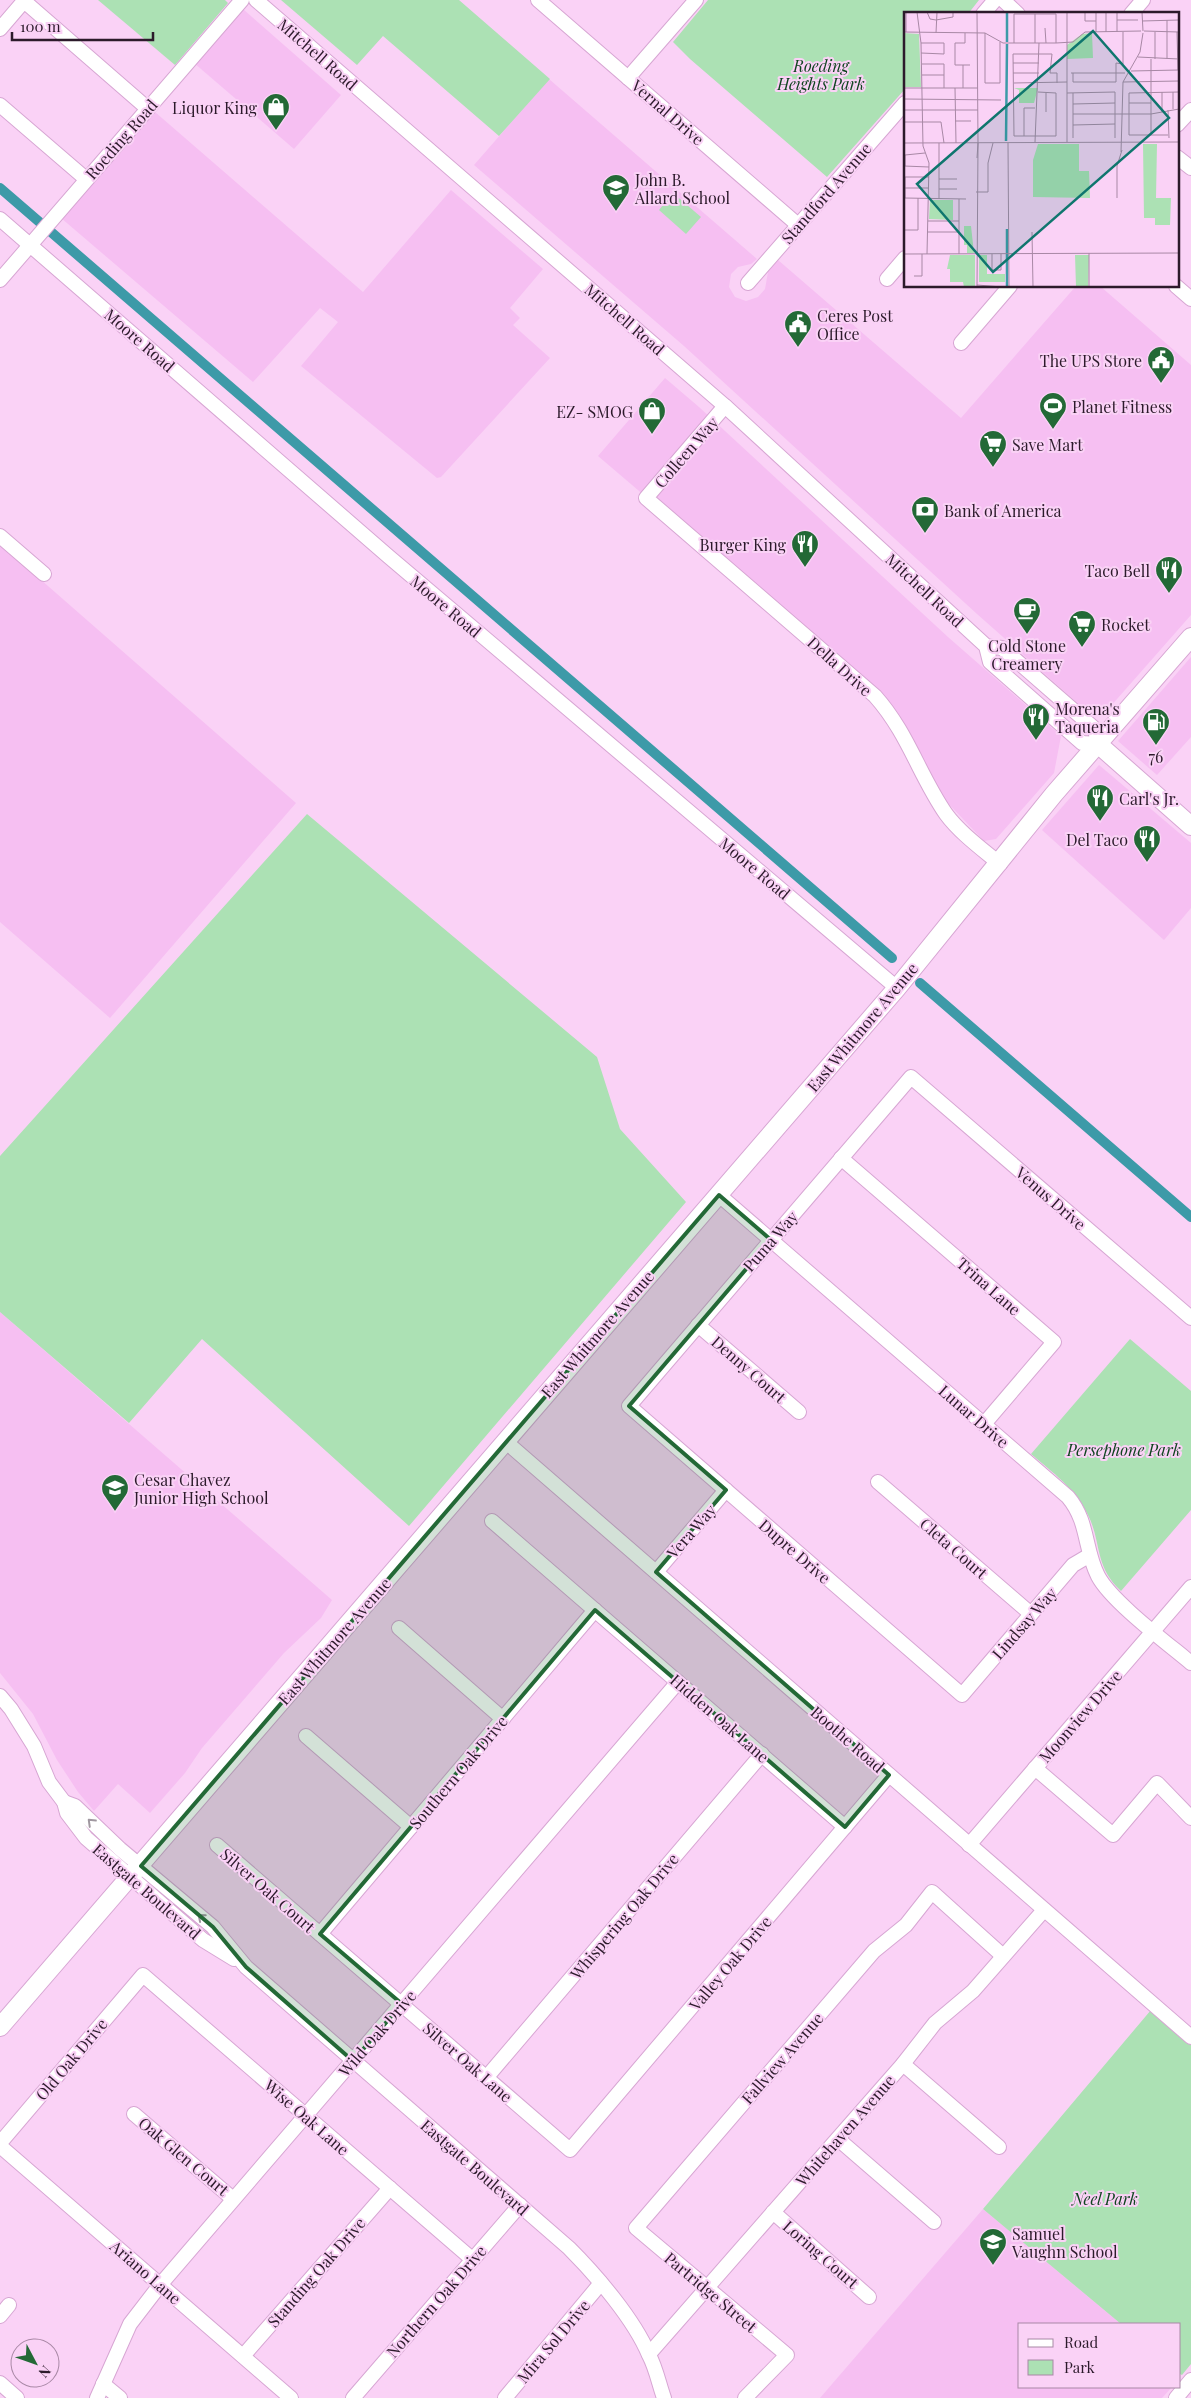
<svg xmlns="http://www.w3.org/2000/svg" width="1191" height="2398" viewBox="0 0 1191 2398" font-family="'Playfair Display',serif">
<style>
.built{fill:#f6bff2}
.green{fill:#ace1b4}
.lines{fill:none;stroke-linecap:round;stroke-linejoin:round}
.canal{stroke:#3d9aa8;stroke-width:10}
.minor-casing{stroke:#d7a6d3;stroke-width:16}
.major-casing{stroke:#d7a6d3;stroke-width:20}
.minor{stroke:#fff;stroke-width:14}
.major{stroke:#fff;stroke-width:18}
.oneway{stroke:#a098a0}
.marked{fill:#236936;fill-opacity:0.2;stroke:#236936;stroke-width:4;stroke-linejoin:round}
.labels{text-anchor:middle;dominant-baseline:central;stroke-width:4;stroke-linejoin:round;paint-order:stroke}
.street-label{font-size:16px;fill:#2c1a2b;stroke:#fad2f6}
.park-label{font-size:16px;font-style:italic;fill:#0e441e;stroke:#fad2f6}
.poi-label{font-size:16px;fill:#2c1a2b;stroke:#fad2f6;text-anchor:start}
.inset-river{fill:none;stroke:#3d9aa8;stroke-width:2.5}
.inset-road{fill:none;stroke:#a888a5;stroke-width:1}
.view{fill:#0f766e;fill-opacity:0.15;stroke:#0f766e;stroke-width:2.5}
.inset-edge{fill:none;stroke:#2c1a2b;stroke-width:2.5}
</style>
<rect width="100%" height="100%" fill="#fad2f6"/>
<g class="built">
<polygon points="243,9 341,95 294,149 194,63"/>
<polygon points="549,79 757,259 751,264 738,267 731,274 729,287 735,297 746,301 758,297 765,289 768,272 778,260 961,418 1076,286 1100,286 1191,365 1191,615 1110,707 1094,712 1082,707 977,614 684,346 474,165"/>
<polygon points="155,112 363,292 451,190 543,269 510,308 520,318 513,325 550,358 441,477 437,478 301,366 338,322 320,308 253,382 61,218"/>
<polygon points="665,378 699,407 948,637 1061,736 1054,773 996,839 984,841 941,796 896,710 598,456"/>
<polygon points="0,535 40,579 296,803 110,1018 0,922"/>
<polygon points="1191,657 1191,737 1157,775 1118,741"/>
<polygon points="1099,765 1191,843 1191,908 1164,940 1042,830"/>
<polygon points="0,1312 332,1600 321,1618 284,1653 202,1748 185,1773 150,1813 118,1784 94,1811 78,1792 57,1760 33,1714 0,1673"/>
<polygon points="983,2209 1121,2324 1020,2324 1020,2387 1172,2387 1162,2398 820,2398"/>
</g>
<g class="green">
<polygon points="98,0 225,0 228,3 175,65"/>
<polygon points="281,0 459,0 550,79 499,136 383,36 357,65"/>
<polygon points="708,0 979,0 968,14 905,14 905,89 827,177 690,59 673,42"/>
<polygon points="673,193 701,217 686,234 659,210"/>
<polygon points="307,814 597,1057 620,1129 686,1202 409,1526 202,1339 129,1423 0,1312 0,1156"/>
<path d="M1130 1339 1191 1391V1510L1121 1591C1094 1566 1102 1543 1088 1515 1076 1489 1052 1472 1031 1454Z"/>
<polygon points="1151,2010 1191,2045 1191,2364 1182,2375 1180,2374 1180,2324 1121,2324 983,2209"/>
</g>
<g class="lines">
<g class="canal">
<polyline points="0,188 892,958"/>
<polyline points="920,983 1191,1217"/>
</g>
<defs>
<g id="minor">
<polyline points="256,0 725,406 986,646 990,662 1082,743 1098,744 1095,729 1002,648 986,646"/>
<polyline points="538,0 798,225"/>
<polyline points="1003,0 1018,14"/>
<polyline points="983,14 995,0"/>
<polyline points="1131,14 1143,0"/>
<polyline points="0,29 24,1 147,108"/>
<polyline points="628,78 696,0"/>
<polyline points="0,105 86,179"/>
<polyline points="1177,125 1191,110"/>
<polyline points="1177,157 1191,168"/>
<polyline points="0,219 388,556 897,988"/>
<polyline points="887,279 905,258"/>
<polyline points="0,280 242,0"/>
<polyline points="748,283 905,103"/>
<polyline points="1176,286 1191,299"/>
<polyline points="961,343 1010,286"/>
<path d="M725 406 646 498 875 696C908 733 919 775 946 814 960 833 982 849 1000 864"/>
<polyline points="0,536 44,574"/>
<polyline points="841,1158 1054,1342 984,1424"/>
<path d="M719 1195 1068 1497C1089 1522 1084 1549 1098 1576 1111 1601 1167 1643 1191 1663"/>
<polyline points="698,1325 799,1412"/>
<polyline points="505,1441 1191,2037"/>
<polyline points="878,1482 1031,1614"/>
<polyline points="492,1521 845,1827"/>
<polyline points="1090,1555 1073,1565 962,1695 629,1406 911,1077 1191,1318"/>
<polyline points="656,1572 726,1490"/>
<polyline points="399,1628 503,1719"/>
<polyline points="0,1696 11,1709 34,1746 49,1782 64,1802 67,1813 86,1838 203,1940 234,1959"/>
<polyline points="306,1736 411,1827"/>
<polyline points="1035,1768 1113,1835 1157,1783 1191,1818"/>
<path d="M64 1802 75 1806 120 1849 213 1927 246 1967 569 2248C596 2275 634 2319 649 2355 656 2368 659 2384 664 2398"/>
<polyline points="217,1845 570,2150 889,1775"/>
<polyline points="969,1845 1191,1587"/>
<polyline points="320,1934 595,1610"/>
<polyline points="903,2064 999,2147"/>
<polyline points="486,2078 762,1754"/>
<polyline points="134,2114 233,2199"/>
<polyline points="838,2139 934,2222"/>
<polyline points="0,2143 143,1975 472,2259"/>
<polyline points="0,2146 291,2398"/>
<polyline points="773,2212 869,2297"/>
<polyline points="0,2316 9,2305"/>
<polyline points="649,2354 903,2064 935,2023 973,1991 1044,1910"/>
<polyline points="243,2356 390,2188"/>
<polyline points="0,2383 17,2398"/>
<polyline points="103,2384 120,2398"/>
<polyline points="97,2398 130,2324 160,2285 678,1682"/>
<polyline points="353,2398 520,2205"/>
<polyline points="505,2398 601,2283"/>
<polyline points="745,2398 787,2355 636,2228 874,1951 906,1925 932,1892 1003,1956"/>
<polyline points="1176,2398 1191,2380"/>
</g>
<g id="major">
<polyline points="1098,744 1191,826"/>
<polyline points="0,2027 897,988 1054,794 1191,637"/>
</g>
</defs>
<use href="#minor" class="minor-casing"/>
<use href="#major" class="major-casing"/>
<use href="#minor" class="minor"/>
<use href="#major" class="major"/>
</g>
<defs><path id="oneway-chevron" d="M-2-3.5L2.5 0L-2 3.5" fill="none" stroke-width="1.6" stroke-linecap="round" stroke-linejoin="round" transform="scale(1.25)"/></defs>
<g class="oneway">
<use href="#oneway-chevron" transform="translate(91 1822) rotate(-136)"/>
<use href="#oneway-chevron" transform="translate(201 1917) rotate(-140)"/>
</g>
<path class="marked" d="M719 1195 771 1240 629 1406 726 1490 656 1572 889 1775 845 1827 595 1610 320 1934 402 2004 353 2061 246 1967 213 1927 141 1866Z"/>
<defs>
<symbol id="shop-pin" viewBox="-11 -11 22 30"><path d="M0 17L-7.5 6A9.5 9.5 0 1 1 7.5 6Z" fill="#236936" stroke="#fad2f6"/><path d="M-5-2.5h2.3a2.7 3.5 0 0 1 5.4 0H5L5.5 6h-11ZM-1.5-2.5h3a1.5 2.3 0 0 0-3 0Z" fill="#fff"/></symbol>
<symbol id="school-pin" viewBox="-11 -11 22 30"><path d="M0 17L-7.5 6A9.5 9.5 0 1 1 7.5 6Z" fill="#236936" stroke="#fad2f6"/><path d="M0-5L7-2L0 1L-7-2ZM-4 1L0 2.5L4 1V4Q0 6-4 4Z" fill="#fff"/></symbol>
<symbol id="civic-pin" viewBox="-11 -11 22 30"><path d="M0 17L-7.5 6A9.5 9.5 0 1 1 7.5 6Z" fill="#236936" stroke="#fad2f6"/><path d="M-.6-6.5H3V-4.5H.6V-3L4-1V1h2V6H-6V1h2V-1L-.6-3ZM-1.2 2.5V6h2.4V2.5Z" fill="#fff"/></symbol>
<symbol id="stadium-pin" viewBox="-11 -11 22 30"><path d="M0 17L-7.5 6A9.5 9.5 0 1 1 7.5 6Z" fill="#236936" stroke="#fad2f6"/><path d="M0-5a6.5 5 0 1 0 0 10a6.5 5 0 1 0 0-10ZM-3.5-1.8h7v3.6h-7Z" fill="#fff"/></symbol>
<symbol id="supermarket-pin" viewBox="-11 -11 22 30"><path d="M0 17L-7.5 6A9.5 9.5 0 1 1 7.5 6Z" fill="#236936" stroke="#fad2f6"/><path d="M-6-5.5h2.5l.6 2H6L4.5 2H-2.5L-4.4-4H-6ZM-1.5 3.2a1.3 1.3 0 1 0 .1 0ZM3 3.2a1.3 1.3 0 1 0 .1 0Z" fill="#fff"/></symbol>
<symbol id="bank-pin" viewBox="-11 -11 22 30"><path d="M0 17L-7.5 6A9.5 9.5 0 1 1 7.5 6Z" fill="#236936" stroke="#fad2f6"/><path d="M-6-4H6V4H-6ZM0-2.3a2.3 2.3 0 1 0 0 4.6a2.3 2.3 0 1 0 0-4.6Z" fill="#fff"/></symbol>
<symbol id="restaurant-pin" viewBox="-11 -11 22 30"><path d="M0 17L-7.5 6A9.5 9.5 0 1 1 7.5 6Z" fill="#236936" stroke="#fad2f6"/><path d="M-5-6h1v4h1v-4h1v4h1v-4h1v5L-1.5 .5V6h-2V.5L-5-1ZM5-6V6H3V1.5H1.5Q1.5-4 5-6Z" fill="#fff"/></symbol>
<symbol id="cafe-pin" viewBox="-11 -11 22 30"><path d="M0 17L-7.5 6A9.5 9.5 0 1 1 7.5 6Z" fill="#236936" stroke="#fad2f6"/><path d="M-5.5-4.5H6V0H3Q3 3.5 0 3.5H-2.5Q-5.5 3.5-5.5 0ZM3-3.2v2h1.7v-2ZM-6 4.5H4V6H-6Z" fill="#fff"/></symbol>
<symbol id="fuel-pin" viewBox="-11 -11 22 30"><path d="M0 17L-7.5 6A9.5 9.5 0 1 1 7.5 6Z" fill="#236936" stroke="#fad2f6"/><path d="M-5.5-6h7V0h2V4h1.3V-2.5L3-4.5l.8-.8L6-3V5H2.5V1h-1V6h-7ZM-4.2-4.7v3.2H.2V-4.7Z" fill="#fff"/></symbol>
</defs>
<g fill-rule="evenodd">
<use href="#shop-pin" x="260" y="91" width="32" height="43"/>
<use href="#school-pin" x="600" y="172" width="32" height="43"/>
<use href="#civic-pin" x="782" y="308" width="32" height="43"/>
<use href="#civic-pin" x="1145" y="344" width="32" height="43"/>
<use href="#stadium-pin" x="1037" y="390" width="32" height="43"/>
<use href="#shop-pin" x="636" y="395" width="32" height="43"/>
<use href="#supermarket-pin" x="977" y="428" width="32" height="43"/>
<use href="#bank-pin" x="909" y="494" width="32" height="43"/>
<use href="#restaurant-pin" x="789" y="528" width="32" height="43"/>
<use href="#restaurant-pin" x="1153" y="554" width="32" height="43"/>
<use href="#cafe-pin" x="1011" y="595" width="32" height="43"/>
<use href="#supermarket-pin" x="1066" y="608" width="32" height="43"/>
<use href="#restaurant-pin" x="1020" y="701" width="32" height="43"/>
<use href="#fuel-pin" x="1140" y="706" width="32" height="43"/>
<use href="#restaurant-pin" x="1084" y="782" width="32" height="43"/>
<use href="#restaurant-pin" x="1131" y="823" width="32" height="43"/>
<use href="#school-pin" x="99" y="1472" width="32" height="43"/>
<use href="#school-pin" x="977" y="2226" width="32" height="43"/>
</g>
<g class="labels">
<g class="street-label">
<text transform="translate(318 54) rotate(41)">Mitchell Road</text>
<text transform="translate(668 112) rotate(41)">Vernal Drive</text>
<text transform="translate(121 139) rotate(-49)">Roeding Road</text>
<text transform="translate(826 193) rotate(-49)">Standford Avenue</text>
<text transform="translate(625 319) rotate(41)">Mitchell Road</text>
<text transform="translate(140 340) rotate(41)">Moore Road</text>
<text transform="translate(686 452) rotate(-49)">Colleen Way</text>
<text transform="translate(925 590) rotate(43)">Mitchell Road</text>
<text transform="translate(446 606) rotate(40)">Moore Road</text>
<text transform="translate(840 666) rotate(42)">Della Drive</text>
<text transform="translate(755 868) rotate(40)">Moore Road</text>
<text transform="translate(862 1027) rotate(-50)">East Whitmore Avenue</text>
<text transform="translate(1051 1198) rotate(41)">Venus Drive</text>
<text transform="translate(770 1241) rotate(-49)">Puma Way</text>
<text transform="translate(989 1286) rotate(41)">Trina Lane</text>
<text transform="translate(597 1334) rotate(-49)">East Whitmore Avenue</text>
<text transform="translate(749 1369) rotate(41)">Denny Court</text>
<text transform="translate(974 1416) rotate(41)">Lunar Drive</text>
<text transform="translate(691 1531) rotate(-49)">Vera Way</text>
<text transform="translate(954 1548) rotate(41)">Cleta Court</text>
<text transform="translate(795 1551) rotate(41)">Dupre Drive</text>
<text transform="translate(1024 1623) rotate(-49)">Lindsay Way</text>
<text transform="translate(334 1641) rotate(-49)">East Whitmore Avenue</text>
<text transform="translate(1080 1716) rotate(-49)">Moonview Drive</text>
<text transform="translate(720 1718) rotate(41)">Hidden Oak Lane</text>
<text transform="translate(848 1739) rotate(41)">Boothe Road</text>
<text transform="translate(458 1772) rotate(-50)">Southern Oak Drive</text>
<text transform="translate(268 1890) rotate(41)">Silver Oak Court</text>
<text transform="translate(147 1891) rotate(41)">Eastgate Boulevard</text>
<text transform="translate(624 1916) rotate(-50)">Whispering Oak Drive</text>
<text transform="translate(730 1963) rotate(-50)">Valley Oak Drive</text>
<text transform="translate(377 2033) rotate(-49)">Wild Oak Drive</text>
<text transform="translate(782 2058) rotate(-49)">Fallview Avenue</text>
<text transform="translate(71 2059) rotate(-50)">Old Oak Drive</text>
<text transform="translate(468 2062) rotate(41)">Silver Oak Lane</text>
<text transform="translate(307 2117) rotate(41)">Wise Oak Lane</text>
<text transform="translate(845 2130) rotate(-49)">Whitehaven Avenue</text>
<text transform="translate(184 2156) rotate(40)">Oak Glen Court</text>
<text transform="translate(475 2167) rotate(41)">Eastgate Boulevard</text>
<text transform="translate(821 2254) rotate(41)">Loring Court</text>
<text transform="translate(146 2272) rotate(41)">Ariano Lane</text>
<text transform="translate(316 2272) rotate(-49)">Standing Oak Drive</text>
<text transform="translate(711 2292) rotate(40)">Partridge Street</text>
<text transform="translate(436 2301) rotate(-49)">Northern Oak Drive</text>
<text transform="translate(553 2341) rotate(-50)">Mira Sol Drive</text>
</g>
<g class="park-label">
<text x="821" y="65">Roeding<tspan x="821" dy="18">Heights Park</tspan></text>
<text x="1124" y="1449">Persephone Park</text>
<text x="1105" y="2198">Neel Park</text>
</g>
<g class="poi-label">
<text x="257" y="107" text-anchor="end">Liquor King</text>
<text x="635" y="179">John B.<tspan x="635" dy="18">Allard School</tspan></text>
<text x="817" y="315">Ceres Post<tspan x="817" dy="18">Office</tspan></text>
<text x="1142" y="360" text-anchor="end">The UPS Store</text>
<text x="1072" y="406">Planet Fitness</text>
<text x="633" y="411" text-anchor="end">EZ- SMOG</text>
<text x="1012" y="444">Save Mart</text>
<text x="944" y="510">Bank of America</text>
<text x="786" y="544" text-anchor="end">Burger King</text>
<text x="1150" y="570" text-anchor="end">Taco Bell</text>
<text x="1101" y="624">Rocket</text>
<text x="1027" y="645" text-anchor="middle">Cold Stone<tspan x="1027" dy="18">Creamery</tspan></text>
<text x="1055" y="708">Morena's<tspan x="1055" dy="18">Taqueria</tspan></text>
<text x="1156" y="756" text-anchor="middle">76</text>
<text x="1119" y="798">Carl's Jr.</text>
<text x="1128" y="839" text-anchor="end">Del Taco</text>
<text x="134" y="1479">Cesar Chavez<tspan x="134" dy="18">Junior High School</tspan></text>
<text x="1012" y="2233">Samuel<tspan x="1012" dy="18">Vaughn School</tspan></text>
</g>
</g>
<g transform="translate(904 12)">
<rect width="275" height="275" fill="#fad2f6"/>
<path d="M0 21 15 22 17 75H0ZM188 21 189 46 163 47V33L178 22ZM110 76H134L130 91H115V78ZM134 132H175V159H185L186 186 129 185V148ZM239 132H253L252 186H267L266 213H251V206H240ZM26 188H49V208L25 207ZM60 214H67L70 241H63V233H60ZM46 243H71V275H60L59 270H46V257H43ZM75 243H83V262H101V270H75ZM171 243H185L184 275H172Z" fill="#ace1b4"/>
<path class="inset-river" d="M103 0V30M102 129 103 32M103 217V275"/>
<path class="inset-road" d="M2 0V20M13 0 17 31 19 134 25 151 23 242M23 0 26 7 32 8 49 5V0M73 0 74 131M163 0V130M181 0V9H192M192 0V20M202 0V20M213 0V20M238 0 239 19M131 2V31M213 8H234M263 8V47M238 9 275 8M141 16 142 31M240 19 275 20M0 20 81 21 99 31H152L169 30 181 20 237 19M251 20V47M273 20 274 58M32 21 33 0M61 21V31H51V53H66M81 21V71H96V30M17 31H40V42L17 41M110 31V2H152V31M234 45 275 47M247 47V123M109 51H135M18 52H40V76M59 53V76M227 59 275 58M109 61H135M167 61H221M169 61V70H212V51L219 52V20M18 63H40M219 70 275 69M110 71 163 70M0 76H74M51 76 52 131M134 80 152 81V124H110L109 42H148L146 61H153V71M258 80V100M269 80V97M142 81V100M163 81 211 80V126M169 81V126M225 81V123H264M225 81 275 80M0 87 97 88M225 91H247M169 92 211 91M0 98H74M264 98 265 126M169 102H247L275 97M51 109H67M0 110H37L40 131M169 113 211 112M120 124V96H131M131 130 135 31M0 131 275 130M35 131V187M104 131 105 275M217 140 219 70 236 40 239 21M0 154 25 155M1 154V143L21 141M35 167H53M1 176H25M35 177H53M72 180H84V151L89 131M0 186 62 187M1 186V165H25M213 186V154L218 138M55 187V242M24 209H55M0 218H14V186M24 220H55M128 220 129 275M185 241V275M0 242 275 241M88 242V258H97V242M10 264H18V242M73 273 98 275M73 275 74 133V131L73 146"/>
<path class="view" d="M189 19 265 106 89 260 13 172Z"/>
<rect width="275" height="275" class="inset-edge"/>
</g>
<rect x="1018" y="2323" width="162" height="65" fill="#fad2f6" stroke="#a888a5"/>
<rect x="1028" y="2339" width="25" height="8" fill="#ffffff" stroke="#a888a5"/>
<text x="1064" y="2348" font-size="15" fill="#2c1a2b">Road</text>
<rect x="1028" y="2360" width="25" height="15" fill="#ace1b4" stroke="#a888a5"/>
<text x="1064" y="2373" font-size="15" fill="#2c1a2b">Park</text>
<g transform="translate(35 2363) rotate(131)"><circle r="24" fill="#fad2f6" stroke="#a888a5"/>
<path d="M0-4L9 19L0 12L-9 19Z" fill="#236936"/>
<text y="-8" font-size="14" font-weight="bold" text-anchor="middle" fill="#2c1a2b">N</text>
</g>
<path d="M12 32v8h141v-8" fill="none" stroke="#2c1a2b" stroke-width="2.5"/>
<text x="20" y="32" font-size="15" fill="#2c1a2b" stroke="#fad2f6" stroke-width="4" paint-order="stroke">100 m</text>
</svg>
